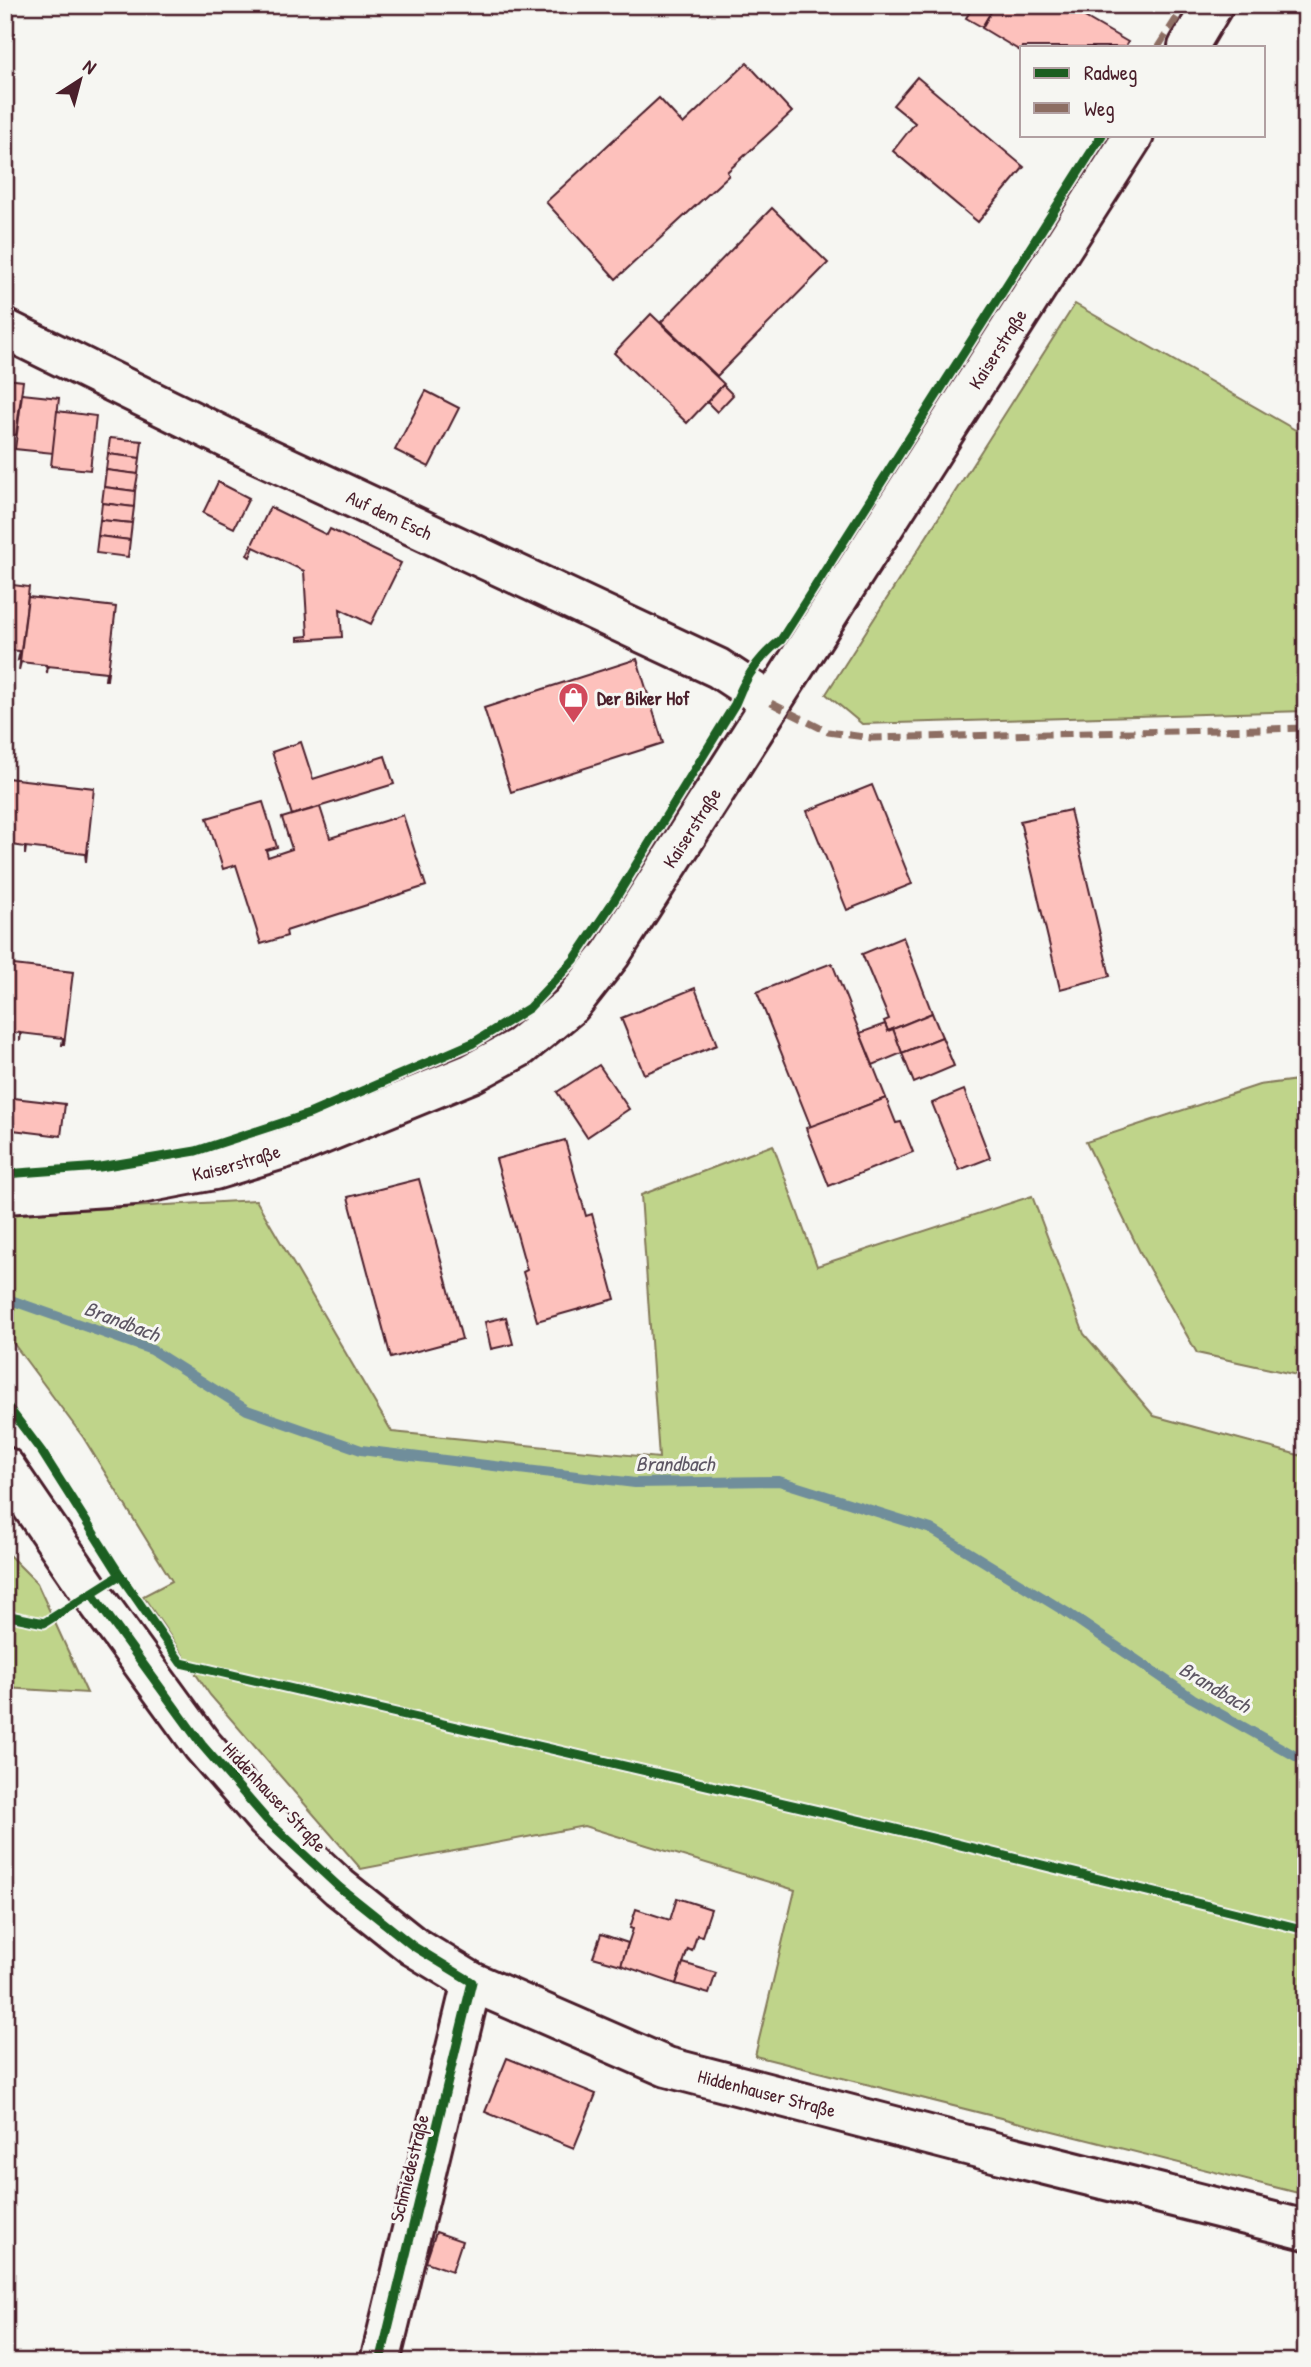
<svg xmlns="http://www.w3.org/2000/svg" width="1311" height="2367" viewBox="0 0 1311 2367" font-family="'Patrick Hand',sans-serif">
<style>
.green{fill:#bfd48a;stroke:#847a5a;stroke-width:2}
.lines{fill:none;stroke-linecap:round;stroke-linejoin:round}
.stream{stroke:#708e9b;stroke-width:10}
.building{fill:#fdc1bc;stroke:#4a1f2b;stroke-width:2}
.minor-casing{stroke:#4a1f2b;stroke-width:44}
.major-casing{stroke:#4a1f2b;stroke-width:44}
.minor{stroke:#f6f6f2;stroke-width:38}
.major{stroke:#f6f6f2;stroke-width:38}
.quiet{stroke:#8d6e63;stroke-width:7;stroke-dasharray:14 7;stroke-linecap:butt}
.cycleway-casing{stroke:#f6f6f2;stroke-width:13}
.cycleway{stroke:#1b5e20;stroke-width:9}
.labels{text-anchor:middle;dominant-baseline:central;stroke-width:6;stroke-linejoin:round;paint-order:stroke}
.street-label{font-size:19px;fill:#4a1f2b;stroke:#f6f6f2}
.poi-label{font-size:19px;font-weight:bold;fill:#4a1f2b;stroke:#f6f6f2;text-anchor:start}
.water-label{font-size:21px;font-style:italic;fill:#5d5663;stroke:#f6f6f2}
</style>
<rect width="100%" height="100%" fill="#f6f6f2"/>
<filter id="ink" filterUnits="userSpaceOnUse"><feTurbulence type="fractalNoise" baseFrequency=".0143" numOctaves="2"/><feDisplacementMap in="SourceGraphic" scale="14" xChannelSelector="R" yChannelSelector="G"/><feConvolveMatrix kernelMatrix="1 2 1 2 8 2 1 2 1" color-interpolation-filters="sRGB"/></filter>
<g filter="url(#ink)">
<g class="green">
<polygon points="1075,304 1306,436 1306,711 862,724 826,694"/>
<polygon points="1306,1079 1306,1377 1197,1353 1143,1258 1086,1142 1259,1085"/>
<polygon points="773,1145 817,1266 1032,1196 1084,1334 1154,1416 1306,1457 1306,2195 755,2056 795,1890 584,1826 361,1869 210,1695 143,1596 172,1581 83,1437 5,1332 5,1214 256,1200 392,1432 659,1458 641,1195"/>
<polygon points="5,1551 37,1583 87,1693 5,1688"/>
</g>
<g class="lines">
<polyline class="stream" points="5,1298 152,1350 247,1410 361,1450 635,1483 779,1481 931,1529 1066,1612 1192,1698 1306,1762"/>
</g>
<g class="building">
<polygon points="974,5 995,5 982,27 966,18"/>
<polygon points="995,5 1064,5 1128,42 1125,47 1022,47 1022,52 982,28"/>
<polygon points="747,63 792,112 727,172 729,175 616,279 546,202 659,98 683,124"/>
<polygon points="917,77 1024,167 978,222 893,151 915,123 893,105"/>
<polygon points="772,208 828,263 717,376 661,322"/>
<polygon points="651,314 724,384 687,423 614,353"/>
<polygon points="5,379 23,381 16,435 5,434"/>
<polygon points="723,385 733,395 717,412 707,402"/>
<polygon points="426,391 459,408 429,467 395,450"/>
<polygon points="22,394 59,398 53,453 15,449"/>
<polygon points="57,411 96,416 90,470 51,466"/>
<polygon points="110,438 142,441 140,458 108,454"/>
<polygon points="108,454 140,458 138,474 106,470"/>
<polygon points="106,470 138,474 135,491 104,487"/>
<polygon points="218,482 249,498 234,528 203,513"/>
<polygon points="104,487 135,491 134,507 102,503"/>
<polygon points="102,503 134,507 132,523 100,520"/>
<polygon points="270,507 327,535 330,529 332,530 401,563 371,624 340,609 342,637 298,640 298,637 308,636 304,571 254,547 250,557 247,555"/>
<polygon points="100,520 132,523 130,540 98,536"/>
<polygon points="98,536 130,540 128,557 96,553"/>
<polygon points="5,584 29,587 20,659 18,660 20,651 5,650"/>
<polygon points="28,597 116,607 107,680 105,680 106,672 48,666 47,673 46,665 21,662 19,670"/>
<polygon points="637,659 663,743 511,792 484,708"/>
<polygon points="301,742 313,779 385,756 394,784 292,815 272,752"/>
<polygon points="7,778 94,788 86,862 85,854 26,847 25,855 25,847 5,844"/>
<polygon points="872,785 912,884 847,910 807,811"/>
<polygon points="263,802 277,847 266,850 268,857 292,849 282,818 292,815 320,807 330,838 403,815 426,886 286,931 287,936 261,944 236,865 223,869 207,818"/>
<polygon points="1070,810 1110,976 1060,989 1020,821"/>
<polygon points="903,937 932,1013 888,1031 884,1021 889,1019 862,954"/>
<polygon points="832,963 886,1098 811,1127 757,992"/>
<polygon points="5,964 73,972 64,1045 62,1045 63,1038 21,1033 20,1041 20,1033 5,1031"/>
<polygon points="695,988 717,1045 644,1074 621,1018"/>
<polygon points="932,1013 942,1037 902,1053 893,1029"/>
<polygon points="885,1024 888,1031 893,1029 902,1053 873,1065 860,1033"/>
<polygon points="942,1037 954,1066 914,1083 902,1053"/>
<polygon points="599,1065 629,1109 587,1137 557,1092"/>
<polygon points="964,1090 990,1158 959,1170 932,1103"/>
<polygon points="5,1097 65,1104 61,1136 5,1129"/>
<polygon points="886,1098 896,1123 901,1122 913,1152 829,1186 806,1128"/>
<polygon points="565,1140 586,1216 592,1214 615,1299 537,1321 523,1272 527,1270 496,1159"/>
<polygon points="419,1179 462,1339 391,1358 348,1197"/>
<polygon points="506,1317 513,1344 491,1349 485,1322"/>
<polygon points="677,1898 711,1909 702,1936 697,1935 692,1951 688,1949 676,1984 621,1965 633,1929 630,1928 636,1909 670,1920"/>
<polygon points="601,1934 628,1943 621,1965 593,1957"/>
<polygon points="683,1963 716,1973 709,1994 676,1984"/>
<polygon points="507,2058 596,2094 574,2148 485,2112"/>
<polygon points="436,2232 462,2241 452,2271 426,2262"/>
</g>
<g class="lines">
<defs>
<g id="minor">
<polyline points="1188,47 1213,5"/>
<path id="s1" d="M5 329 255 452 718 668 771 703"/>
<path id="s2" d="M5 1194 135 1185 214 1170 296 1145 472 1073 520 1047 571 1005 611 954 1134 135"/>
<polyline points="380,2362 472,1982"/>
</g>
<g id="major">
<path id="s3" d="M5 1467 92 1594 202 1745 267 1820 339 1887 413 1946 472 1982 667 2067 994 2152 1306 2230"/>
</g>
</defs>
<use href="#minor" class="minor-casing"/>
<use href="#major" class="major-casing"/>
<use href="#minor" class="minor"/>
<use href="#major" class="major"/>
<g class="quiet">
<polyline points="1158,47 1185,5"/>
<polyline points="771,703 828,732 872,738 1306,728"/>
</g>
<defs>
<g id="cycleway">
<path d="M5 1174 100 1167 196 1151 309 1114 473 1043 529 1008 574 960 615 899 735 704C745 677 759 657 781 640L1102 135"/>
<polyline points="5,1403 42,1452 120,1575 181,1663 883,1826 1306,1930"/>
<polyline points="92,1594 202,1745 267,1820 339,1887 413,1946 472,1982 380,2362"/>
<polyline points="5,1615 44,1623 120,1575"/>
</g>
</defs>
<use href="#cycleway" class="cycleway-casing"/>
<use href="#cycleway" class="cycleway"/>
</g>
</g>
<defs>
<symbol id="shop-pin" viewBox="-11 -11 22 30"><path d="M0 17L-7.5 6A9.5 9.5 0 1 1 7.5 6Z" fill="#d1495b" stroke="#f6f6f2"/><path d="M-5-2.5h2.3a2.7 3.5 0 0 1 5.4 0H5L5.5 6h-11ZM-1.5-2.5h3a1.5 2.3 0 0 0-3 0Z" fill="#fff"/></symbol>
</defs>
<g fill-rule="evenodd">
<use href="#shop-pin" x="556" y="680" width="35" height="47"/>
</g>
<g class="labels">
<g class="street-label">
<text stroke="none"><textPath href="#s2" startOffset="1390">Kaiserstraße</textPath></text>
<text stroke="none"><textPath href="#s1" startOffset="427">Auf dem Esch</textPath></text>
<text stroke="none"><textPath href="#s2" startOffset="822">Kaiserstraße</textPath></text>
<text stroke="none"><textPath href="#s2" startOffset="234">Kaiserstraße</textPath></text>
<text transform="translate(275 1797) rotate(47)">Hiddenhauser Straße</text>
<text stroke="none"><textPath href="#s3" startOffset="1018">Hiddenhauser Straße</textPath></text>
<text transform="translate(409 2168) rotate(-76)">Schmiedestraße</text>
</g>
<g class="poi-label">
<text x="597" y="698">Der Biker Hof</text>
</g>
<g class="water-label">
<text transform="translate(122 1321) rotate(21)">Brandbach</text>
<text x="675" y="1463">Brandbach</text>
<text transform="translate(1215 1687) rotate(31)">Brandbach</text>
</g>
</g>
<rect width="1311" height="2367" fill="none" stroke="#f6f6f2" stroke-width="28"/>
<rect x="14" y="14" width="1283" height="2339" fill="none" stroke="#4a1f2b" stroke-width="2.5" filter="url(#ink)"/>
<rect x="1020" y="46" width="245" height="91" fill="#f6f6f2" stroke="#b1a0a2" stroke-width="2"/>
<rect x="1034" y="68" width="35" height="10" fill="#1b5e20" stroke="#b1a0a2" stroke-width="2"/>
<text x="1084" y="80" font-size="21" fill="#4a1f2b">Radweg</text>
<rect x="1034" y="103" width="35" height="10" fill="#8d6e63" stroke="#b1a0a2" stroke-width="2"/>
<text x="1084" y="116" font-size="21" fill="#4a1f2b">Weg</text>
<g transform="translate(80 80) rotate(36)" stroke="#f6f6f2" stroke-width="5" paint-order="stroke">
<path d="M0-5L12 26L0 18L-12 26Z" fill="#4a1f2b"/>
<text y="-10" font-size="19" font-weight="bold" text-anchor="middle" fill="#4a1f2b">N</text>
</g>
</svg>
